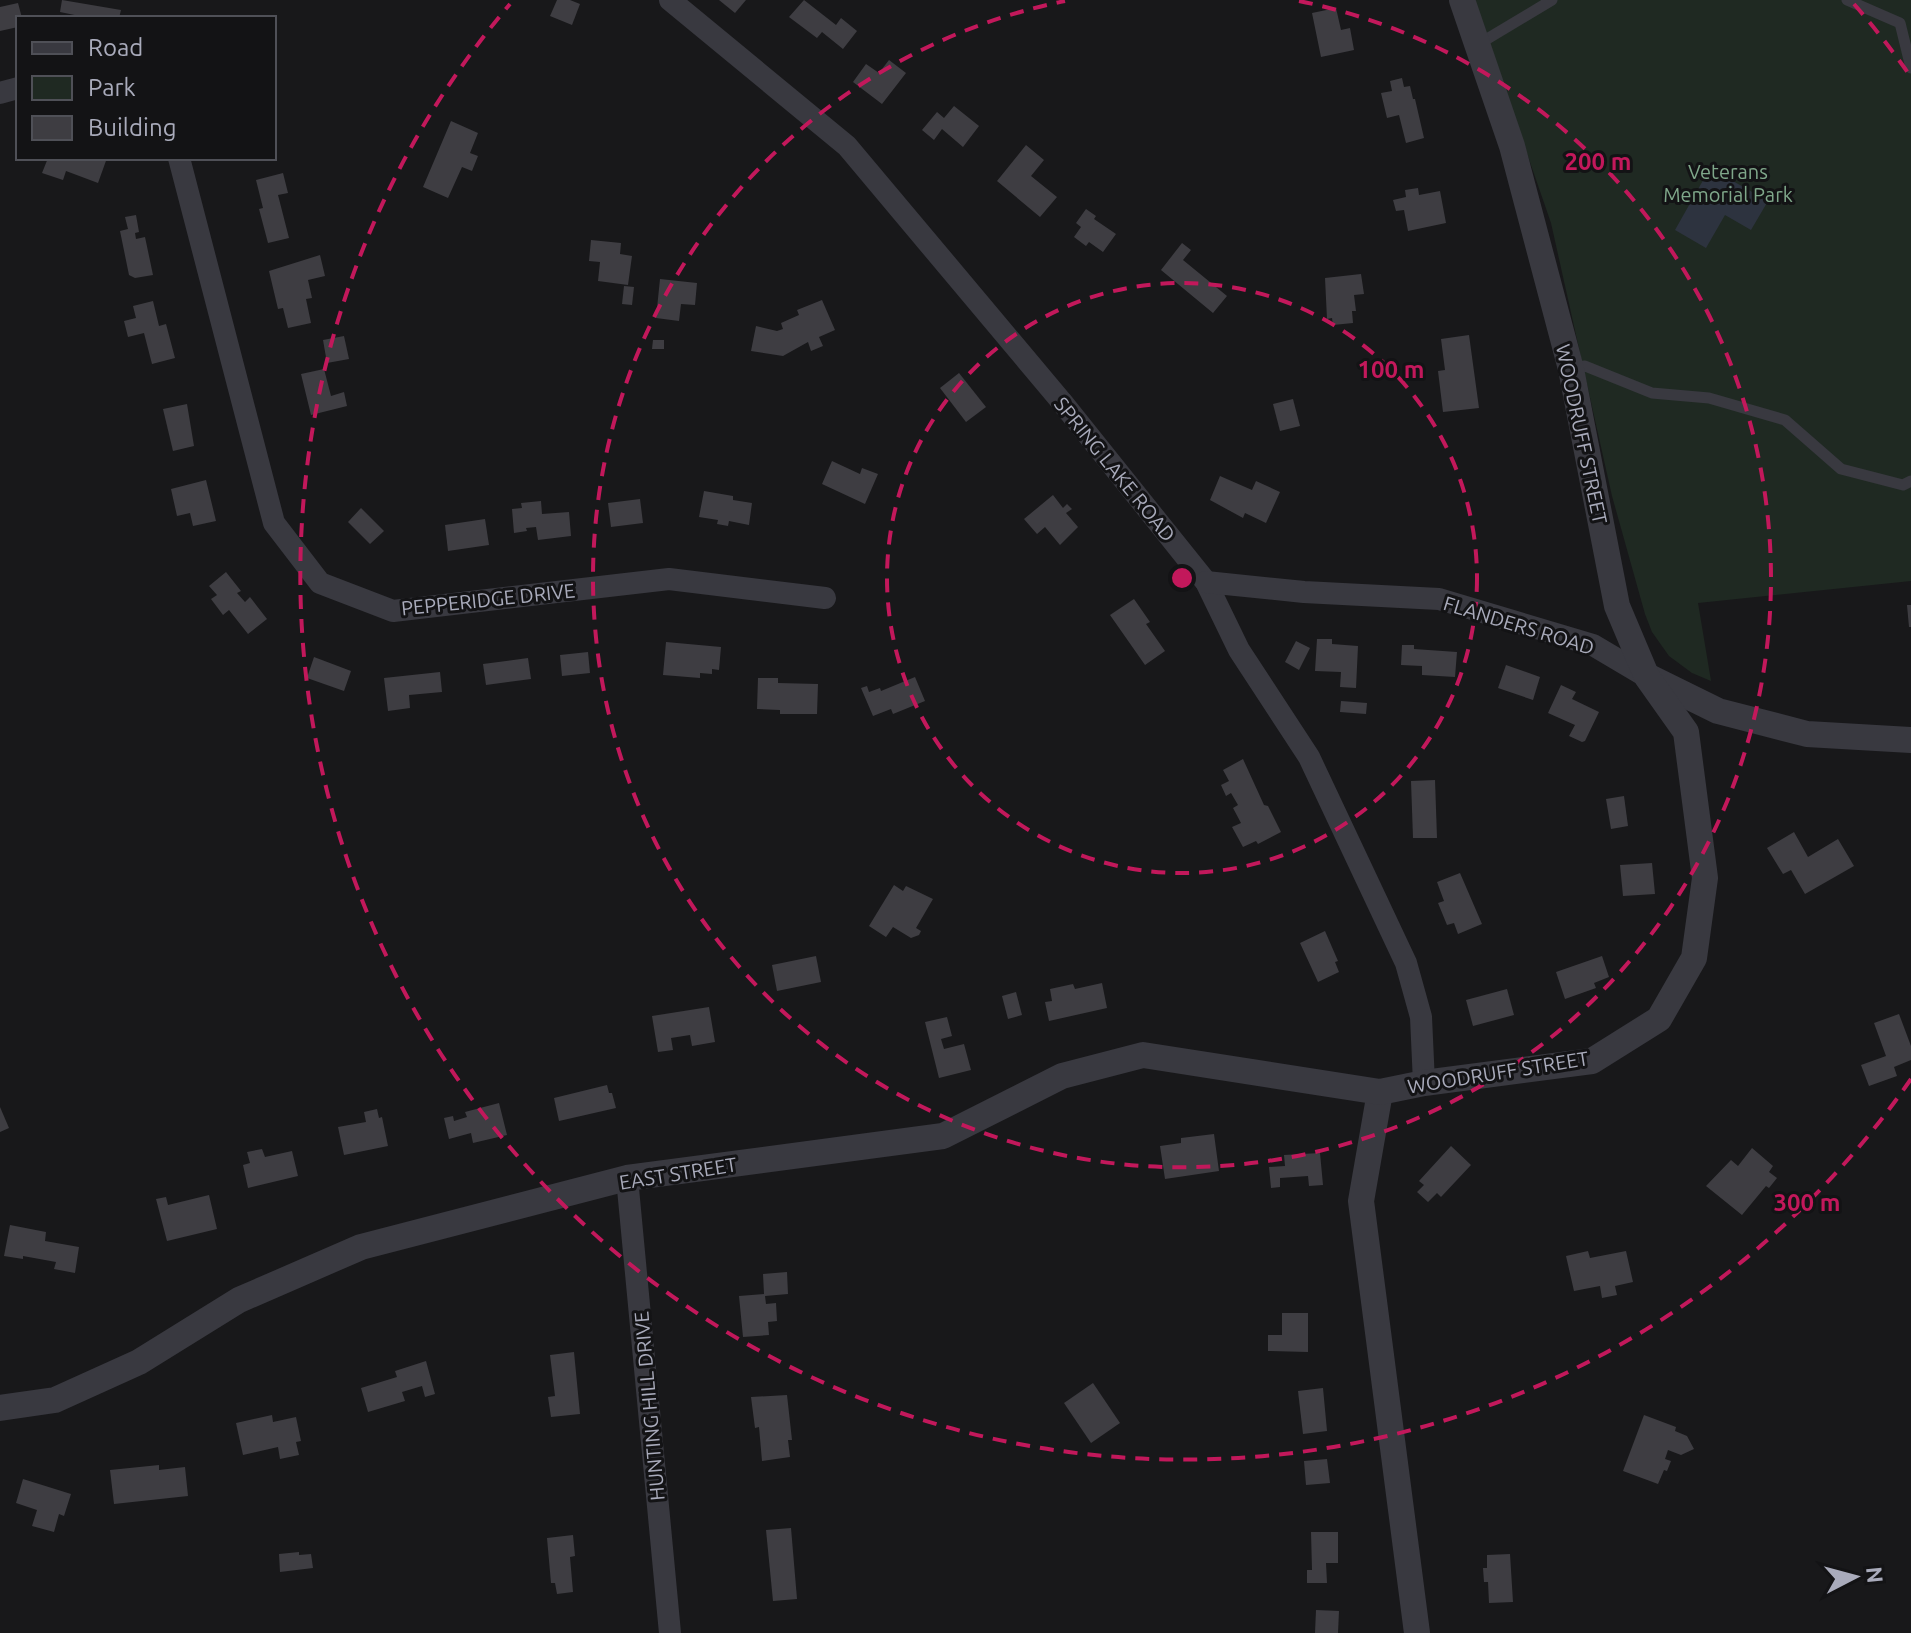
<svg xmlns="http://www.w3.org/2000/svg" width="1911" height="1633" viewBox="0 0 1911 1633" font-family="Ubuntu,sans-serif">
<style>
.green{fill:#1f2922}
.water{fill:#2d333f}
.building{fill:#3e3d42}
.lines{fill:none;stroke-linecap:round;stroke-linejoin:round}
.service{stroke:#393940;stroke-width:11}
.minor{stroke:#393940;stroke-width:22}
.tertiary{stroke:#393940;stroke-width:26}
.ring{fill:none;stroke:#c2185b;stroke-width:4;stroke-dasharray:14 10}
.labels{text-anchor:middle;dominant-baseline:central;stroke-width:6;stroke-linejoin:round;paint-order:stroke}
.park-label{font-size:20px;fill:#7fa78a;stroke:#131315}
.street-label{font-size:20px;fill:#a9abbb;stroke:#131315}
.centre{fill:#c2185b;stroke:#131315;stroke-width:4}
.ring-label{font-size:24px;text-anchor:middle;font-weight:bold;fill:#c2185b;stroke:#131315;stroke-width:6;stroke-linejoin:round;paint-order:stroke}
</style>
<rect width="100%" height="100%" fill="#18181a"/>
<polygon class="green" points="1474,0 1911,0 1911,581 1698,603 1711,681 1692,673 1669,656 1652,632 1645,614 1612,496 1551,223"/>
<polygon class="water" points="1710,168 1768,201 1751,230 1725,215 1706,248 1675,230"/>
<g class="building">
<polygon points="62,0 121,10 119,18 89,18 60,12"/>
<polygon points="557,0 570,0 580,4 572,25 550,16"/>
<polygon points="719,0 746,0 735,13"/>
<polygon points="804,0 836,25 841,18 857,31 843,49 822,32 817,38 789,17"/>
<polygon points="18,3 22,18 18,18 18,27 0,31 0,7"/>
<polygon points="1336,8 1341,30 1350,28 1354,50 1321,57 1312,13"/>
<polygon points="889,60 906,73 882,104 853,82 866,64 879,73"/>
<polygon points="1402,78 1404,87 1410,86 1413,99 1415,99 1424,138 1406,143 1399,115 1387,118 1381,93 1392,91 1390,81"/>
<polygon points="954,106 979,126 963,147 942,129 934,140 922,130 937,112 944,118"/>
<polygon points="451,121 478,133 470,153 478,156 472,171 462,167 448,198 423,187"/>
<polygon points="1026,145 1044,160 1031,176 1057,197 1040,217 997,181"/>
<polygon points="48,158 107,158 98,183 66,171 63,180 42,173"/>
<polygon points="283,173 288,193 278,195 289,238 268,243 259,209 263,208 256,180"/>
<polygon points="1418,188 1419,195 1440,191 1446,223 1408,231 1404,210 1396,211 1393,200 1406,197 1405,190"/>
<polygon points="1086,209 1096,216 1094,219 1116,234 1103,252 1089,242 1086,246 1074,237 1081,227 1076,223"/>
<polygon points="136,215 139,232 135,233 136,239 145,237 153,275 135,278 129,275 120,231 128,229 125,217"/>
<polygon points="591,240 621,243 620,254 632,256 628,285 598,281 600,262 589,261"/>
<polygon points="1182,243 1191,250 1183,260 1227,296 1213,313 1161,270"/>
<polygon points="320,255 325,276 308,280 312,298 306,299 311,323 288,328 283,308 278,309 269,271"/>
<polygon points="1361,274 1364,294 1354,295 1356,311 1352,311 1353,323 1333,325 1332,318 1327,319 1325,278"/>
<polygon points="660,279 697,283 695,305 681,304 679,321 656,318"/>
<polygon points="624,286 634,287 632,305 622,304"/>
<polygon points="822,300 835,330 819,337 823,346 811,351 808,342 783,356 751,351 756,326 777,331 783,329 781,323 799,315 797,310"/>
<polygon points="153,301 159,326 166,324 175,358 152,364 144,333 128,337 124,321 136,318 133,306"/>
<polygon points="1469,335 1479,408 1443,412 1438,371 1445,370 1441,339"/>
<polygon points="344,336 349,359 327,363 323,340"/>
<polygon points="653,340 664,340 664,349 652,349"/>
<polygon points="324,369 331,396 344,392 347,406 311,415 301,374"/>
<polygon points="959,373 986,407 966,422 940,388"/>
<polygon points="1293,399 1300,426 1280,431 1273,404"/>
<polygon points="187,404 194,446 173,451 163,409"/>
<polygon points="832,461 860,474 862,468 878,474 865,504 822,484"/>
<polygon points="1220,476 1252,490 1256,481 1280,492 1266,523 1245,513 1243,518 1210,500"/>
<polygon points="206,480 216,521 193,526 190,513 177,516 171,489"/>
<polygon points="704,491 733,496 733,500 752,503 749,525 729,521 728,526 717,524 718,520 699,517"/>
<polygon points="1053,495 1063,508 1067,504 1072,509 1066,513 1078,527 1060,545 1045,527 1037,534 1024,519"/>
<polygon points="640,499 643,523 611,527 608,503"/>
<polygon points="541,501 542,514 569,512 571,536 538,540 536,527 526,528 527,531 514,533 512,509 522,508 521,503"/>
<polygon points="361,508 384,531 370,544 348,522"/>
<polygon points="485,519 489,545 448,551 445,525"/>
<polygon points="226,572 241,591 237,593 245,602 250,597 267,619 248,634 229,610 223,615 211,599 217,595 209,586"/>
<polygon points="1134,599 1150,622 1146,624 1165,651 1145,665 1110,615"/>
<polygon points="1907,605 1911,605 1911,627 1909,627"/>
<polygon points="1317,639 1332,639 1332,644 1358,646 1356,688 1340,687 1341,672 1315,671"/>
<polygon points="1296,641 1310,648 1299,670 1285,662"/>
<polygon points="666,642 721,647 719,670 712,669 712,674 700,673 700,678 663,675"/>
<polygon points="1402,645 1414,645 1414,649 1457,652 1455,677 1422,675 1422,666 1401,665"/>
<polygon points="588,652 590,673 562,676 560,655"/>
<polygon points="314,657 351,671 344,691 307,678"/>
<polygon points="528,658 531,679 486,685 483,664"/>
<polygon points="1506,665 1540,677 1533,700 1498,688"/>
<polygon points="440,672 442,692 409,695 410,708 388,711 384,678"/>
<polygon points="915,677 925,701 893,714 891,709 873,716 861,688 867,686 869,692 880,688 881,691"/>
<polygon points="758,678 778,678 778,683 818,684 817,714 780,714 780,710 757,709"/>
<polygon points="1561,685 1576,692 1572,699 1599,712 1585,741 1582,742 1569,736 1575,725 1548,713"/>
<polygon points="1341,701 1367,703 1366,714 1340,712"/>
<polygon points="1243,759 1264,805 1268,806 1281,832 1258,844 1256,841 1243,847 1232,827 1241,823 1233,808 1238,805 1231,793 1226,796 1221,785 1229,781 1223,770"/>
<polygon points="1435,780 1437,838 1413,838 1411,781"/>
<polygon points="1624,796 1628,826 1611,829 1606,799"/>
<polygon points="1794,832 1808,857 1838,839 1854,866 1805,894 1791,870 1783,874 1767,848"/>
<polygon points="1652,863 1655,894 1623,896 1620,865"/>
<polygon points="1460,873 1482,924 1458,934 1454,923 1447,925 1438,903 1444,901 1437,882"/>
<polygon points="894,885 903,891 906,886 933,899 916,928 921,931 919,935 911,938 893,927 886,937 869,926"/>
<polygon points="1325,931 1338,961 1335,962 1339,972 1318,982 1300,943"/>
<polygon points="816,956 821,982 777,991 772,965"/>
<polygon points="1602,956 1609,977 1594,983 1596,988 1565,999 1556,972"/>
<polygon points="1102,983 1107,1008 1049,1021 1045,1002 1052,1001 1050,989 1073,984 1075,989"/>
<polygon points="1507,989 1514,1015 1473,1026 1466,1000"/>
<polygon points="1016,992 1022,1015 1008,1019 1002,996"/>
<polygon points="709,1007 715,1042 692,1046 690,1035 671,1038 673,1050 658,1052 652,1016"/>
<polygon points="1899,1014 1911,1046 1911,1060 1894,1067 1897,1076 1869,1086 1861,1065 1886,1056 1874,1023"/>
<polygon points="947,1017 952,1036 941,1039 944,1049 964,1044 971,1070 939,1078 925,1022"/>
<polygon points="607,1085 609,1093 612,1093 616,1108 559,1121 554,1098"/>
<polygon points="499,1103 507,1135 473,1143 471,1133 449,1139 444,1118 453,1116 454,1121 467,1117 465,1112"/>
<polygon points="0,1107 9,1128 0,1132"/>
<polygon points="377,1109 379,1118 382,1117 388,1146 344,1155 338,1127 366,1122 364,1112"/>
<polygon points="1214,1134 1219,1171 1165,1179 1160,1146 1181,1143 1181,1138"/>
<polygon points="1451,1146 1471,1165 1441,1197 1437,1193 1428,1202 1417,1192 1424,1185 1419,1181"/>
<polygon points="1752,1148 1773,1166 1769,1172 1777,1178 1769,1188 1766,1186 1742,1215 1706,1186 1731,1160 1738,1166"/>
<polygon points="262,1149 265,1157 292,1151 298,1176 248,1188 243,1165 250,1163 247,1152"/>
<polygon points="1320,1153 1323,1185 1309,1186 1308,1176 1280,1178 1280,1187 1271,1188 1269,1167 1285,1166 1284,1155"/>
<polygon points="209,1195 217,1229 167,1241 156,1199 166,1197 168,1205"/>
<polygon points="10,1225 46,1232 45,1241 79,1247 75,1273 54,1269 56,1262 23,1256 23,1259 4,1256"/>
<polygon points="1588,1251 1590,1258 1626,1251 1633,1282 1615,1286 1617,1295 1602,1298 1600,1286 1574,1291 1566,1256"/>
<polygon points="787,1272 788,1294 765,1296 766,1304 776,1303 777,1321 768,1322 769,1335 743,1337 739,1296 764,1294 763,1274"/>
<polygon points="1282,1313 1308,1313 1308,1352 1268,1351 1268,1335 1282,1335"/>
<polygon points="574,1352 580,1414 551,1417 548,1397 555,1396 550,1355"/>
<polygon points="426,1361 435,1394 425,1397 422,1386 402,1392 405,1401 368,1412 361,1388 397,1377 395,1371"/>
<polygon points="1093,1383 1120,1423 1091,1443 1064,1403"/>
<polygon points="1323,1388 1327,1431 1303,1434 1298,1391"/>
<polygon points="787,1395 792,1440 788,1440 790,1457 762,1461 759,1427 755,1428 751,1397"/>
<polygon points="272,1415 273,1422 296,1417 301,1441 296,1442 299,1455 280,1459 278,1447 243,1455 236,1423"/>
<polygon points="1644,1415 1676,1427 1675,1431 1687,1436 1694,1449 1681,1455 1668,1450 1665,1459 1671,1461 1667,1471 1664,1470 1658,1484 1623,1471"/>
<polygon points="1327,1459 1330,1483 1306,1485 1304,1461"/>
<polygon points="159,1465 159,1470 185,1467 188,1496 114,1504 110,1470"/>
<polygon points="23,1479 71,1494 64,1516 59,1514 54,1532 32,1526 37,1510 16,1503"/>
<polygon points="791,1528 797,1599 773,1601 766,1530"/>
<polygon points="1311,1532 1338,1532 1338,1563 1326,1563 1327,1583 1307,1583 1307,1570 1312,1570"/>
<polygon points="573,1535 575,1556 570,1557 573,1592 557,1594 555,1583 551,1583 547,1538"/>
<polygon points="299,1552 299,1555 311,1554 313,1568 280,1572 279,1554"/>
<polygon points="1510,1554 1513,1602 1489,1603 1488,1582 1484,1582 1483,1568 1487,1568 1487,1555"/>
<polygon points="1316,1610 1339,1611 1338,1633 1315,1633"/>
</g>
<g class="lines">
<g class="service">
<polyline points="1847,0 1900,23 1911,68"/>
<polyline points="1477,45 1552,0"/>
<polyline points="1571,369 1585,366 1652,393 1709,398 1785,420 1841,469 1903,485 1911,481"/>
</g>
<g class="minor">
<polyline points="670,0 847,146 1061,401 1206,582 1239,650 1309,757 1406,963 1421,1017 1424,1083"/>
<polyline points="0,93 18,88"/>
<polyline points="179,158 274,523 320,583 393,611 669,579 825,598"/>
<polyline points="1206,582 1304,592 1439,599 1593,645 1647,677"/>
<polyline points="627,1178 670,1633"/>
</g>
<g class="tertiary">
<polyline points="1651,678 1718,711 1807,734 1911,740"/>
<polyline points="1380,1092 1361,1201 1417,1633"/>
<polyline points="0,1408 55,1400 139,1362 239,1300 361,1247 627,1178 943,1136 1062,1076 1143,1055 1380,1092 1424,1083 1592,1061 1659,1019 1694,958 1705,878 1686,732 1647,677 1617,606 1571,369 1512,146 1462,0"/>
</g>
</g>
<g class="ring">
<circle cx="1182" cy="578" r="295"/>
<path d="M1299 1A589 589 0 1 1 1065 1"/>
<path d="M1911 1079A884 884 0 1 1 510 4M1854 4A884 884 0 0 1 1911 77"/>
</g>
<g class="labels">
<g class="park-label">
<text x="1728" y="171">Veterans<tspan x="1728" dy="23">Memorial Park</tspan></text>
</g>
<g class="street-label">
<text transform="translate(1582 434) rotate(78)">WOODRUFF STREET</text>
<text transform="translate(1115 469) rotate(51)">SPRING LAKE ROAD</text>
<text transform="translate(488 599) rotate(-6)">PEPPERIDGE DRIVE</text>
<text transform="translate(1519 625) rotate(17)">FLANDERS ROAD</text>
<text transform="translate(1498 1072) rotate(-9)">WOODRUFF STREET</text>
<text transform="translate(678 1173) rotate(-9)">EAST STREET</text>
<text transform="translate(649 1406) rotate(-95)">HUNTING HILL DRIVE</text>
</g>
</g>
<circle cx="1182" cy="578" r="12" class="centre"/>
<g class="ring-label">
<text x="1598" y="170">200 m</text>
<text x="1391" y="378">100 m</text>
<text x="1807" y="1211">300 m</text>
</g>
<rect x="16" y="16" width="260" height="144" fill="#131315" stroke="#4f5057" stroke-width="2"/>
<rect x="32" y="42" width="40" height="12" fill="#393940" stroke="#4f5057" stroke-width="2"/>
<text x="88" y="56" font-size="24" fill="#a9abbb">Road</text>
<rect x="32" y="76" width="40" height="24" fill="#1f2922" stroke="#4f5057" stroke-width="2"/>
<text x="88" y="96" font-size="24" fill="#a9abbb">Park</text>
<rect x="32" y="116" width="40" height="24" fill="#3e3d42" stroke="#4f5057" stroke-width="2"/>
<text x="88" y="136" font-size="24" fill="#a9abbb">Building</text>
<g transform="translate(1855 1577) rotate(84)" stroke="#131315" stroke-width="6" paint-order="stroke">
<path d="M0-6L14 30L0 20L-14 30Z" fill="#a9abbb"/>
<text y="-12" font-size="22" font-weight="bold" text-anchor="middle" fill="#a9abbb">N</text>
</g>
</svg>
